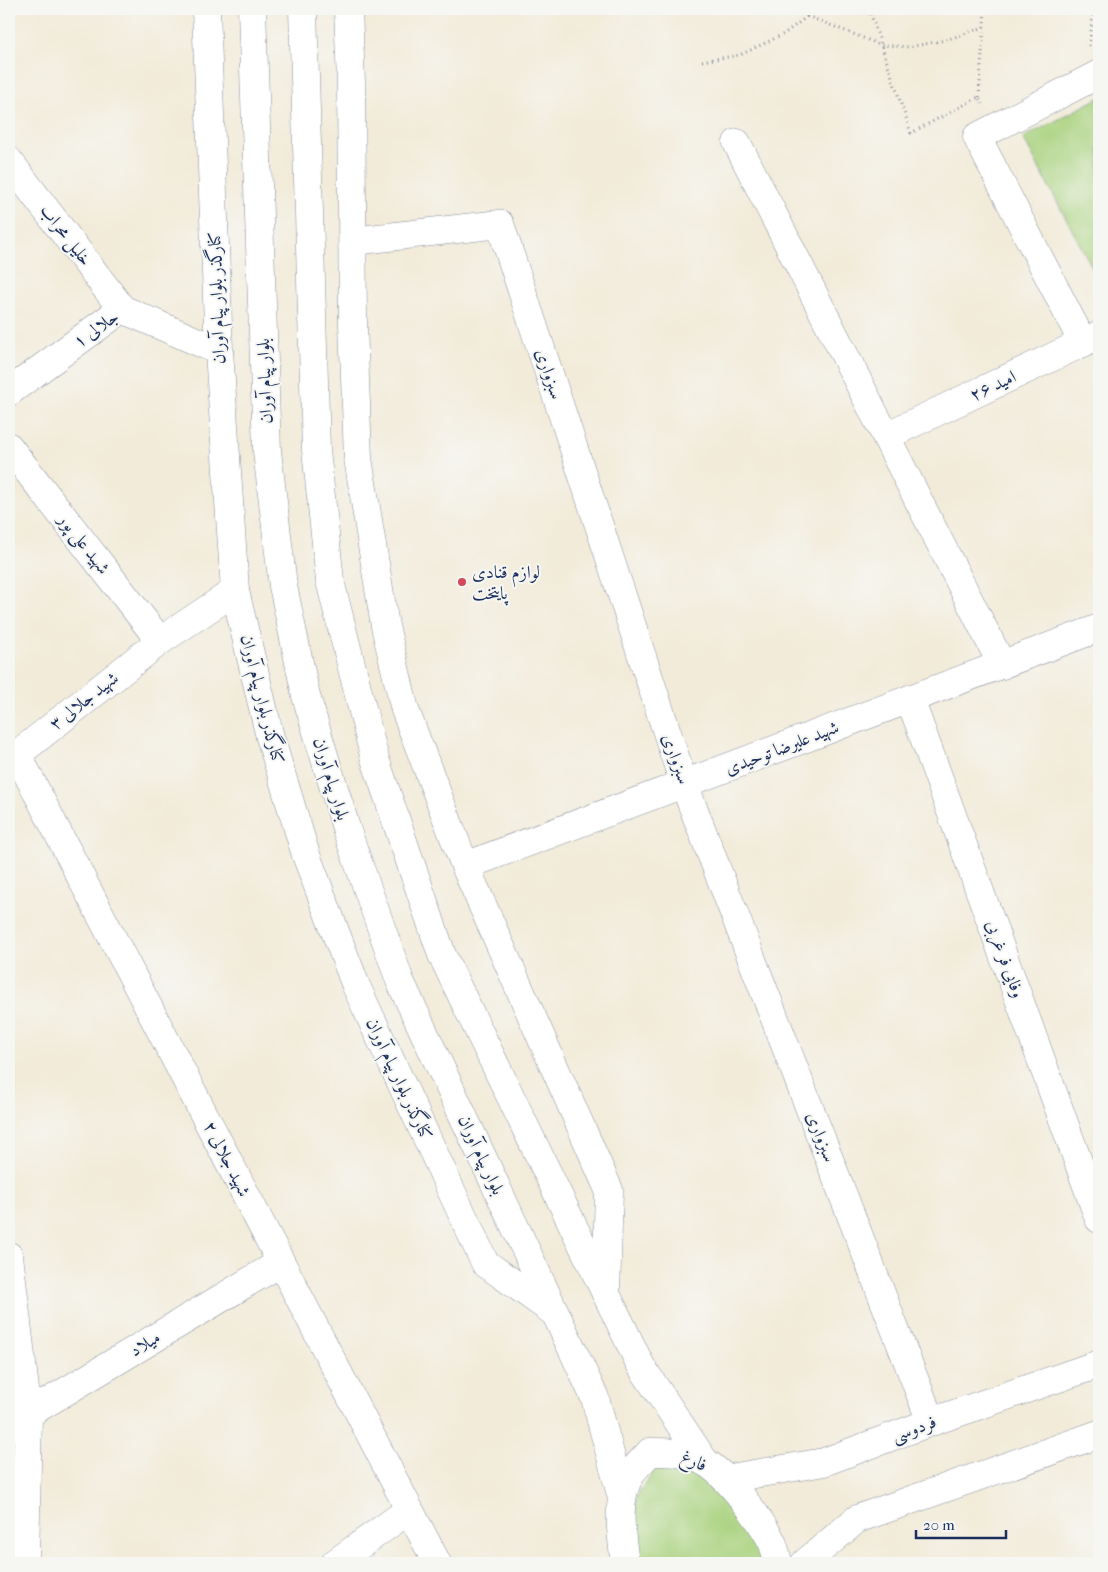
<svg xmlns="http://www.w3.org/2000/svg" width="1108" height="1572" viewBox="0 0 1108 1572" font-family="'IM FELL French Canon',Amiri,serif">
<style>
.green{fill:#a7d17c;stroke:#61806d}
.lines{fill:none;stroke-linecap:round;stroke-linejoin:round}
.street-casing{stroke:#868d9c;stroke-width:29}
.secondary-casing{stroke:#868d9c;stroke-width:29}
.path{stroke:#868d9c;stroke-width:3;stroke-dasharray:1 4;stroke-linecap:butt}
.street{stroke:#fff;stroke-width:28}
.secondary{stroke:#fff;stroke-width:28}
.poi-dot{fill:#d1495b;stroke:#f6f6f2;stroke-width:2}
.labels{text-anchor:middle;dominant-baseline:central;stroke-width:4;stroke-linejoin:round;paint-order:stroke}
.street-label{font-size:18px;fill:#1b2f5e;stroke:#f6f6f2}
.poi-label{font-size:18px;fill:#1b2f5e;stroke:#f6f6f2;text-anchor:start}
</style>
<rect width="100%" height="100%" fill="#f6f6f2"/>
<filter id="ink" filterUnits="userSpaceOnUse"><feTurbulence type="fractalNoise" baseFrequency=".02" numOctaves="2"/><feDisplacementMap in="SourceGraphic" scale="10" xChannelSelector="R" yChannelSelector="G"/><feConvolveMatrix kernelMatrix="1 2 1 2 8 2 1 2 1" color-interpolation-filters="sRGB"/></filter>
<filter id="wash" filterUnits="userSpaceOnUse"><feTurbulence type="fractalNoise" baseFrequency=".0096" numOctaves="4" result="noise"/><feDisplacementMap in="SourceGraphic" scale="20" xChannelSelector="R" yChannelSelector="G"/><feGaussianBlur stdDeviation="1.12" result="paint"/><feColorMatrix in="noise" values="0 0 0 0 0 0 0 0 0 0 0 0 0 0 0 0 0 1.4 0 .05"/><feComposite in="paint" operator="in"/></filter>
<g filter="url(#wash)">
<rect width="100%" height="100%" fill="#f2ebd9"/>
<g class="green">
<polygon points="1099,98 1099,280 1023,138"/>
<polygon points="658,1466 695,1469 723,1497 740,1520 756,1543 762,1563 636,1563 634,1528 637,1495"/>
</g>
</g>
<g filter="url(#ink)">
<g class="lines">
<defs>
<g id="street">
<polyline points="206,9 219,351 235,591 270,737 306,855 356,986 485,1263 555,1313"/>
<polyline points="348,9 351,83 353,324 358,458 385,626 405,710 465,866 609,1190 606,1294"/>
<polyline points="737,143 1002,665"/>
<polyline points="9,161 122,309 219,351"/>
<polyline points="353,241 500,224 684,784 931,1422"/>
<polyline points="1083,343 977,137 1099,74"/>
<polyline points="9,392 122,309"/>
<polyline points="886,436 1099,335"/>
<polyline points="9,447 160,641"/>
<polyline points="910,699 1099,1219"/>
<polyline points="17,754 437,1563"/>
<polyline points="9,761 160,641 235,591"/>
<polyline points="465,866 1099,628"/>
<polyline points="9,1256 28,1414 25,1563"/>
<polyline points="9,1407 28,1414 280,1263"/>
<polyline points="335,1563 409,1510"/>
</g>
<g id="secondary">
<polyline points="252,9 267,451 283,586 306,696 347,831 400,981 595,1398 622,1498"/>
<polyline points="303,9 316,450 330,581 375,759 442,955 641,1366 705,1462"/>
<polyline points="725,1479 824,1462 931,1422 1099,1364"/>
<path d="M625 1563C621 1534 615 1498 632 1472 637 1465 645 1458 650 1452 670 1452 685 1452 703 1461 725 1472 763 1522 773 1544 775 1550 777 1557 778 1563"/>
<polyline points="805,1563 857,1519 1099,1434"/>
</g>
</defs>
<use href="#street" class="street-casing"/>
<use href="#secondary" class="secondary-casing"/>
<g class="path">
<polyline points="869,9 911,133 979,97 982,104"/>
<polyline points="807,16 881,45 909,47 946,40 984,27"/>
<polyline points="1089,46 1094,9"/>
<polyline points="702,61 740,55 784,34 817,9"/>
<polyline points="979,97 985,9"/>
</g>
<use href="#street" class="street"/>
<use href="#secondary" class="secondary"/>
</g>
</g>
<circle class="poi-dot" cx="462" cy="582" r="5"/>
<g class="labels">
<g class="street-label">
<text transform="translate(66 235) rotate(52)">خلیل محراب</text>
<text transform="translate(217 298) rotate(-92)">کنارگذر بلوار پیام آوران</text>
<text transform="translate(96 329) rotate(-35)">جلالی ۱</text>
<text transform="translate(549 374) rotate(72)">سبزواری</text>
<text transform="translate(265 381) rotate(-92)">بلوار پیام آوران</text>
<text transform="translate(993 386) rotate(-25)">امید ۲۶</text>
<text transform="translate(84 544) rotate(52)">شهید علی پور</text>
<text transform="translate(262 699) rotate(76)">کنارگذر بلوار پیام آوران</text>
<text transform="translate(84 701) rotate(-38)">شهید جلالی ۳</text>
<text transform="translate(782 748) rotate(-21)">شهید علیرضا توحیدی</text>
<text transform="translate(676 759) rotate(71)">سبزواری</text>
<text transform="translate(331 779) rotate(73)">بلوار پیام آوران</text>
<text transform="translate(1005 959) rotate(70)">وفایی فر غربی</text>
<text transform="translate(399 1079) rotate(65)">کنارگذر بلوار پیام آوران</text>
<text transform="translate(821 1137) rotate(69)">سبزواری</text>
<text transform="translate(481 1155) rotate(65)">بلوار پیام آوران</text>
<text transform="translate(227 1159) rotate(63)">شهید جلالی ۲</text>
<text transform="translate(145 1344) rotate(-31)">میلاد</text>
<text transform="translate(914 1429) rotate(-20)">فردوسی</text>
<text transform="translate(694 1461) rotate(25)">فارغ</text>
</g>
<g class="poi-label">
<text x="472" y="572">لوازم قنادی<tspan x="472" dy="21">پایتخت</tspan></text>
</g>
</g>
<rect width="1108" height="1572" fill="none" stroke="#f6f6f2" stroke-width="30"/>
<path d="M916 1530v8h90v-8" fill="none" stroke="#1b2f5e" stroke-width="2.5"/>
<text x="923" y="1530" font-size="15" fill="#1b2f5e" stroke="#f6f6f2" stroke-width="4" paint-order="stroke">20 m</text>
</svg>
